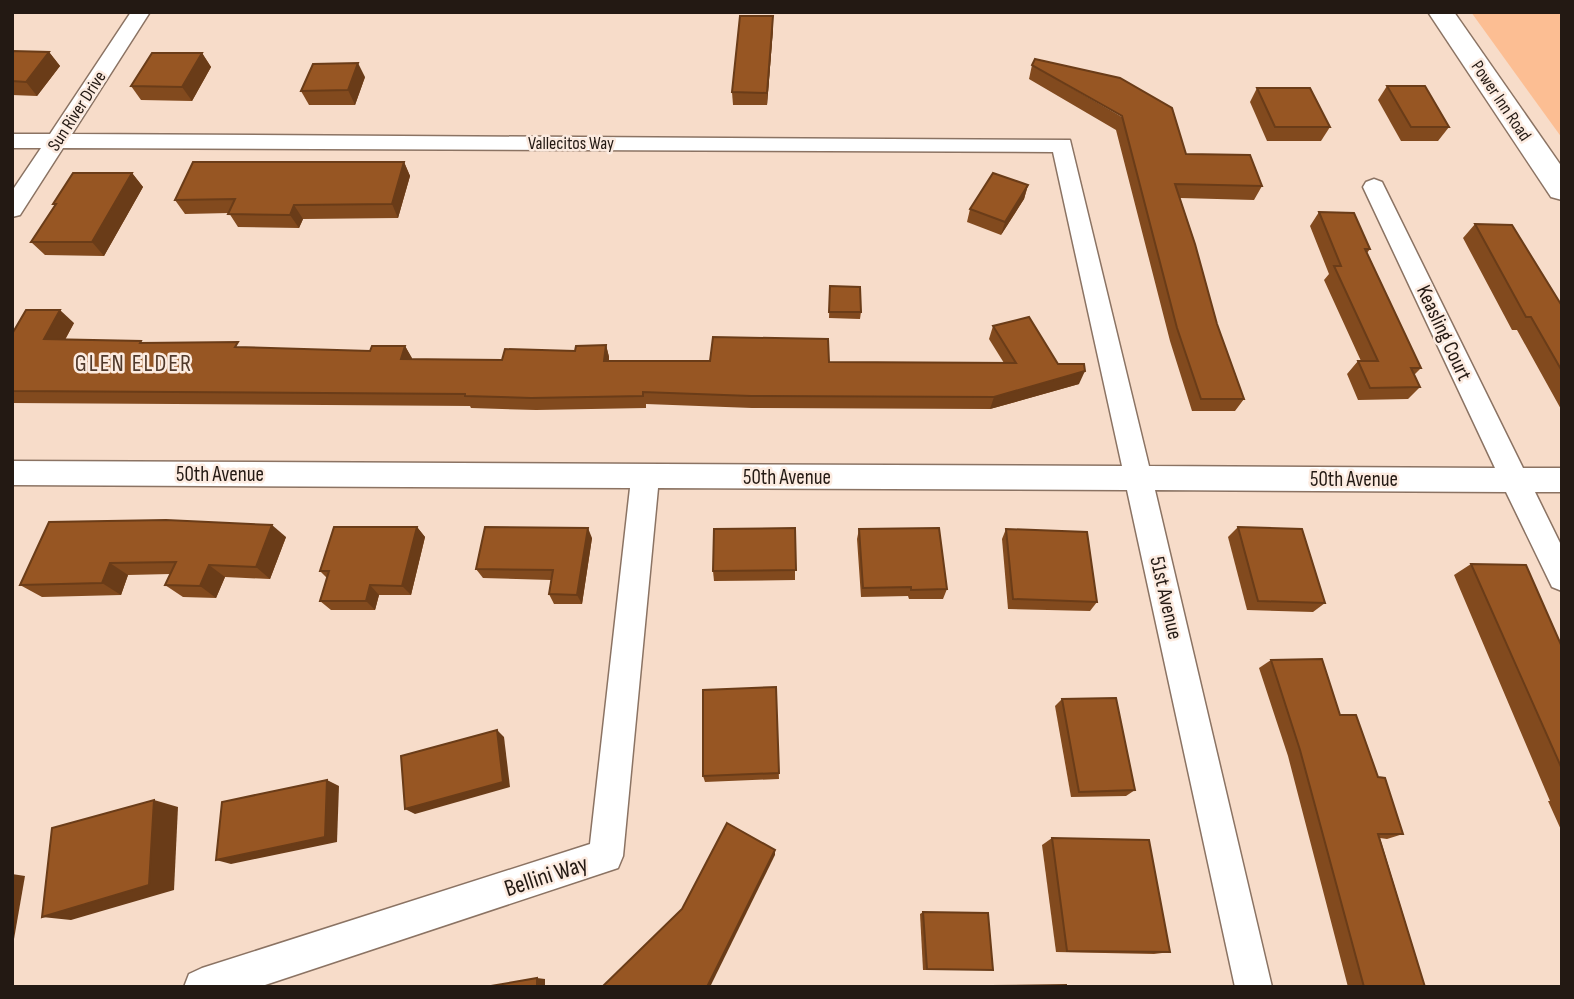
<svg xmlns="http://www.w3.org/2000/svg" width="1574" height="999" viewBox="0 0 1574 999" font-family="'Sofia Sans Condensed',sans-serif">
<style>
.green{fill:#fcbe93}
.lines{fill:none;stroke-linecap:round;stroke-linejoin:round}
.minor-casing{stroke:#8b7363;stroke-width:3}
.secondary-casing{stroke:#8b7363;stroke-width:3}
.minor{fill:#fff;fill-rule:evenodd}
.secondary{fill:#fff;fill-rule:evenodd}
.wall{fill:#824a1e}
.shaded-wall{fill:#6a3c18}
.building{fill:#975623;stroke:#6a3c18;stroke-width:2}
.labels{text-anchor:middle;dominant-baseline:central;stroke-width:5;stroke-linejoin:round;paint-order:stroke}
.far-street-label{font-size:18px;fill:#231913;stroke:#fcebe0}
.street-label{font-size:21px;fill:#231913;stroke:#fcebe0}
.quarter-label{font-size:24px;letter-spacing:2px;fill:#4f392b;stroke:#fcebe0}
.near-street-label{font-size:24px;fill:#231913;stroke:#fcebe0}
</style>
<rect width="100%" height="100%" fill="#f7dcc9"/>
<polygon class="green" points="1471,12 1562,12 1562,138"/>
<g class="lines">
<defs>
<polygon id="minor" points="131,12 150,12 72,134 1070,140 1149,466 1495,468 1363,187 1366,182 1374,179 1382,182 1523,468 1562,468 1562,492 1535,492 1562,547 1562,591 1552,587 1506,492 1155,490 1272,987 1235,987 1127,490 658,488 623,856 618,868 259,987 184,987 189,974 202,968 590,844 630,488 12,485 12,461 1122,466 1053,152 63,148 20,215 12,217 12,191 41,148 12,148 12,134 50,134"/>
<polygon id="secondary" points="1428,12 1454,12 1562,167 1562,200 1551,197"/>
</defs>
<use href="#minor" class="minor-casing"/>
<use href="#secondary" class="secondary-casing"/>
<use href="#minor" class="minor"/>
<use href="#secondary" class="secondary"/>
</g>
<g class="wall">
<polygon points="773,16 773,29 767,105 733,105 732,92"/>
<polygon points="12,51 49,52 60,66 37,96 12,95"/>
<polygon points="202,53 211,67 192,101 141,100 131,86"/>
<polygon points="1032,65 1186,154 1262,186 1254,200 1180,198 1217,324 1244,399 1235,411 1192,411 1170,341 1116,130 1029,79"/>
<polygon points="365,77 355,105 309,105 301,91"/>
<polygon points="1387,86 1449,127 1438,141 1401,141 1378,100"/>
<polygon points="1257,88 1330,127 1321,141 1267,141 1250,102"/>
<polygon points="404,162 410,176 398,218 303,219 299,228 238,227 229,213 185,214 175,200"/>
<polygon points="132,173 143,187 104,256 45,255 31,242 55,205 53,204"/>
<polygon points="1028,185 1024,199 1001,235 967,222 970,209"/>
<polygon points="1319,212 1370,249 1367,253 1421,368 1414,375 1420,387 1408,399 1358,400 1347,374 1358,361 1361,361 1324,280 1329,274 1310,226"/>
<polygon points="1475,224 1562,306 1562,411 1517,330 1512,330 1463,238"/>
<polygon points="830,286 861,312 860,319 829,318"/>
<polygon points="74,323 65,340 243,348 370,351 405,346 412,359 502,360 575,351 606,345 609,357 609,361 1004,363 989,339 993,326 1058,364 1079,384 990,409 752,408 646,404 646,408 536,410 471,408 470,406 12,403 12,334"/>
<polygon points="49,522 286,537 270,579 225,577 216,598 183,597 165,585 170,574 128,575 121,595 42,597 20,585"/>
<polygon points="417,527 425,537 411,595 379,595 375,610 331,610 320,601 327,578 320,571"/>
<polygon points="1238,527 1325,603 1313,612 1247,610 1228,537"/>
<polygon points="795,528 795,580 714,581 713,571"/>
<polygon points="859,529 947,589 943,599 909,599 908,596 861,597 857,539"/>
<polygon points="1006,529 1097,602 1090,611 1008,609 1002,539"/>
<polygon points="592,538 582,604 554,604 549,594 551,580 483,578 476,569"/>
<polygon points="1471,564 1562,647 1562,832 1548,801 1550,801 1454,575"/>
<polygon points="1271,660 1340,715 1378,777 1403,834 1387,839 1380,838 1425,987 1348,987 1288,756 1259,668"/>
<polygon points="776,687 779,779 705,782 703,776"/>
<polygon points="1062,699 1135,790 1126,796 1071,797 1055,706"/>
<polygon points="1052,838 1170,952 1154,954 1056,952 1042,845"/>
<polygon points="923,912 993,970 923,970 920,914"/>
</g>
<g class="shaded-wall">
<polygon points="773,16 773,29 767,105 767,93"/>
<polygon points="49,52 60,66 37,96 26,82"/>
<polygon points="202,53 211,67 192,101 182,87"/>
<polygon points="358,63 365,77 355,105 348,90"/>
<polygon points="404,162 410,176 398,218 392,204"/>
<polygon points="132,173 143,187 104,256 92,242"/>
<polygon points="1028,185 1024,199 1001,235 1005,222"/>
<polygon points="294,205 303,219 299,228 290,215"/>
<polygon points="60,310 74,323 58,352 44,339"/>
<polygon points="606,345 609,357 608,374 604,361"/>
<polygon points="405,346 412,358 409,371 401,359"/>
<polygon points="1085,371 1079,384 990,409 994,397"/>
<polygon points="272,525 286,537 270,579 256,567"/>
<polygon points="417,527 425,537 411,595 402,586"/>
<polygon points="588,528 592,538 582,604 577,595"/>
<polygon points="110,563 128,575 121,595 102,583"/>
<polygon points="209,565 225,577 216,598 200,586"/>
<polygon points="370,585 379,595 375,610 366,601"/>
<polygon points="497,730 504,737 510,787 415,814 405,809"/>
<polygon points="327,780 339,786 337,842 231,864 216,860"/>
<polygon points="154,800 178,807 174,890 71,920 42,917"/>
<polygon points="775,850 775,855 710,987 707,987"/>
<polygon points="12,874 25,876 14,939 12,940"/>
<polygon points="537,978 545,979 545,987 537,987"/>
</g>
<g class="building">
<polygon points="740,16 773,16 767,93 732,92"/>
<polygon points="12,51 49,52 26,82 12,81"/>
<polygon points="152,53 202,53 182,87 131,86"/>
<polygon points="1035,59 1120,78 1172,108 1186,154 1250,155 1262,186 1175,184 1195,244 1217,324 1244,399 1201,399 1177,328 1122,116 1032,65"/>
<polygon points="358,63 348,90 301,91 313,64"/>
<polygon points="1387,86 1425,86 1449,127 1411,127"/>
<polygon points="1257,88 1310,88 1330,127 1275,127"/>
<polygon points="193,162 404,162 392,204 294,205 290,215 228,214 235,199 175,200"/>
<polygon points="73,173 132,173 92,242 31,242 56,204 53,204"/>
<polygon points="993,173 1028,185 1005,222 970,209"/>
<polygon points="1319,212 1354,213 1370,249 1365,249 1421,368 1411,368 1420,387 1370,388 1358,361 1378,361 1334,266 1341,266"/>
<polygon points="1475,224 1512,225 1562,306 1562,371 1531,317 1526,317"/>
<polygon points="830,286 860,287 861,312 829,312"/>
<polygon points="26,310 60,310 44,339 141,341 140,343 238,342 235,347 370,351 372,346 405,346 401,359 502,360 505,349 575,351 576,346 606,345 604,361 710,361 713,337 828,339 829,362 1016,363 993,326 1029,317 1058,364 1084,364 1085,371 994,397 751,396 643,392 643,396 531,398 465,396 465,394 12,391 12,334"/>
<polygon points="166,520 272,525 256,567 209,565 200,586 165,585 176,562 110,563 102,583 20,585 49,522"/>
<polygon points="334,527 417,527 402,586 370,585 366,601 320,601 329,571 320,571"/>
<polygon points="485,527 588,528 577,595 549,594 553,570 476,569"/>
<polygon points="1238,527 1302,529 1325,603 1258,601"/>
<polygon points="795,528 796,570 713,571 714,529"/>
<polygon points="939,528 947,589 911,590 911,587 863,588 859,529"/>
<polygon points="1006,529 1087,532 1097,602 1013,599"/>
<polygon points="1471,564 1526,565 1562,647 1562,769"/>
<polygon points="1322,659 1340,715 1356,715 1378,777 1385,778 1403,834 1378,834 1425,987 1364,987 1300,750 1271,660"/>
<polygon points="776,687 779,773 703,776 703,690"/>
<polygon points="1116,698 1135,790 1079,792 1062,699"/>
<polygon points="497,730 503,782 405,809 401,756"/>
<polygon points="327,780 325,837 216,860 222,802"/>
<polygon points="154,800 149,885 42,917 52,828"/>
<polygon points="727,823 775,850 707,987 602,987 682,909"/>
<polygon points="1052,838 1149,840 1170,952 1067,951"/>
<polygon points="923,912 988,913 993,970 927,969"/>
<polygon points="537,978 537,987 485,987"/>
<polygon points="1066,985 1066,987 991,986"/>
</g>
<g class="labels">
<g class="far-street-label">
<text transform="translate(1501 101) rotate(56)">Power Inn Road</text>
<text transform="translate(77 111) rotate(-57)">Sun River Drive</text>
<text x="571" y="143">Vallecitos Way</text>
</g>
<g class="street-label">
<text transform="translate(1444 333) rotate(65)">Keasling Court</text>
<text x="220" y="474">50th Avenue</text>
<text x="787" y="477">50th Avenue</text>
<text x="1354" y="479">50th Avenue</text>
<text transform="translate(1166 598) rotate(77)">51st Avenue</text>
</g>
<g class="quarter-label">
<text x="134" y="363">GLEN ELDER</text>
</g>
<g class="near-street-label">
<text transform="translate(546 876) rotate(-18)">Bellini Way</text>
</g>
</g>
<rect width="1574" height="999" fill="none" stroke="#231913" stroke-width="28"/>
</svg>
